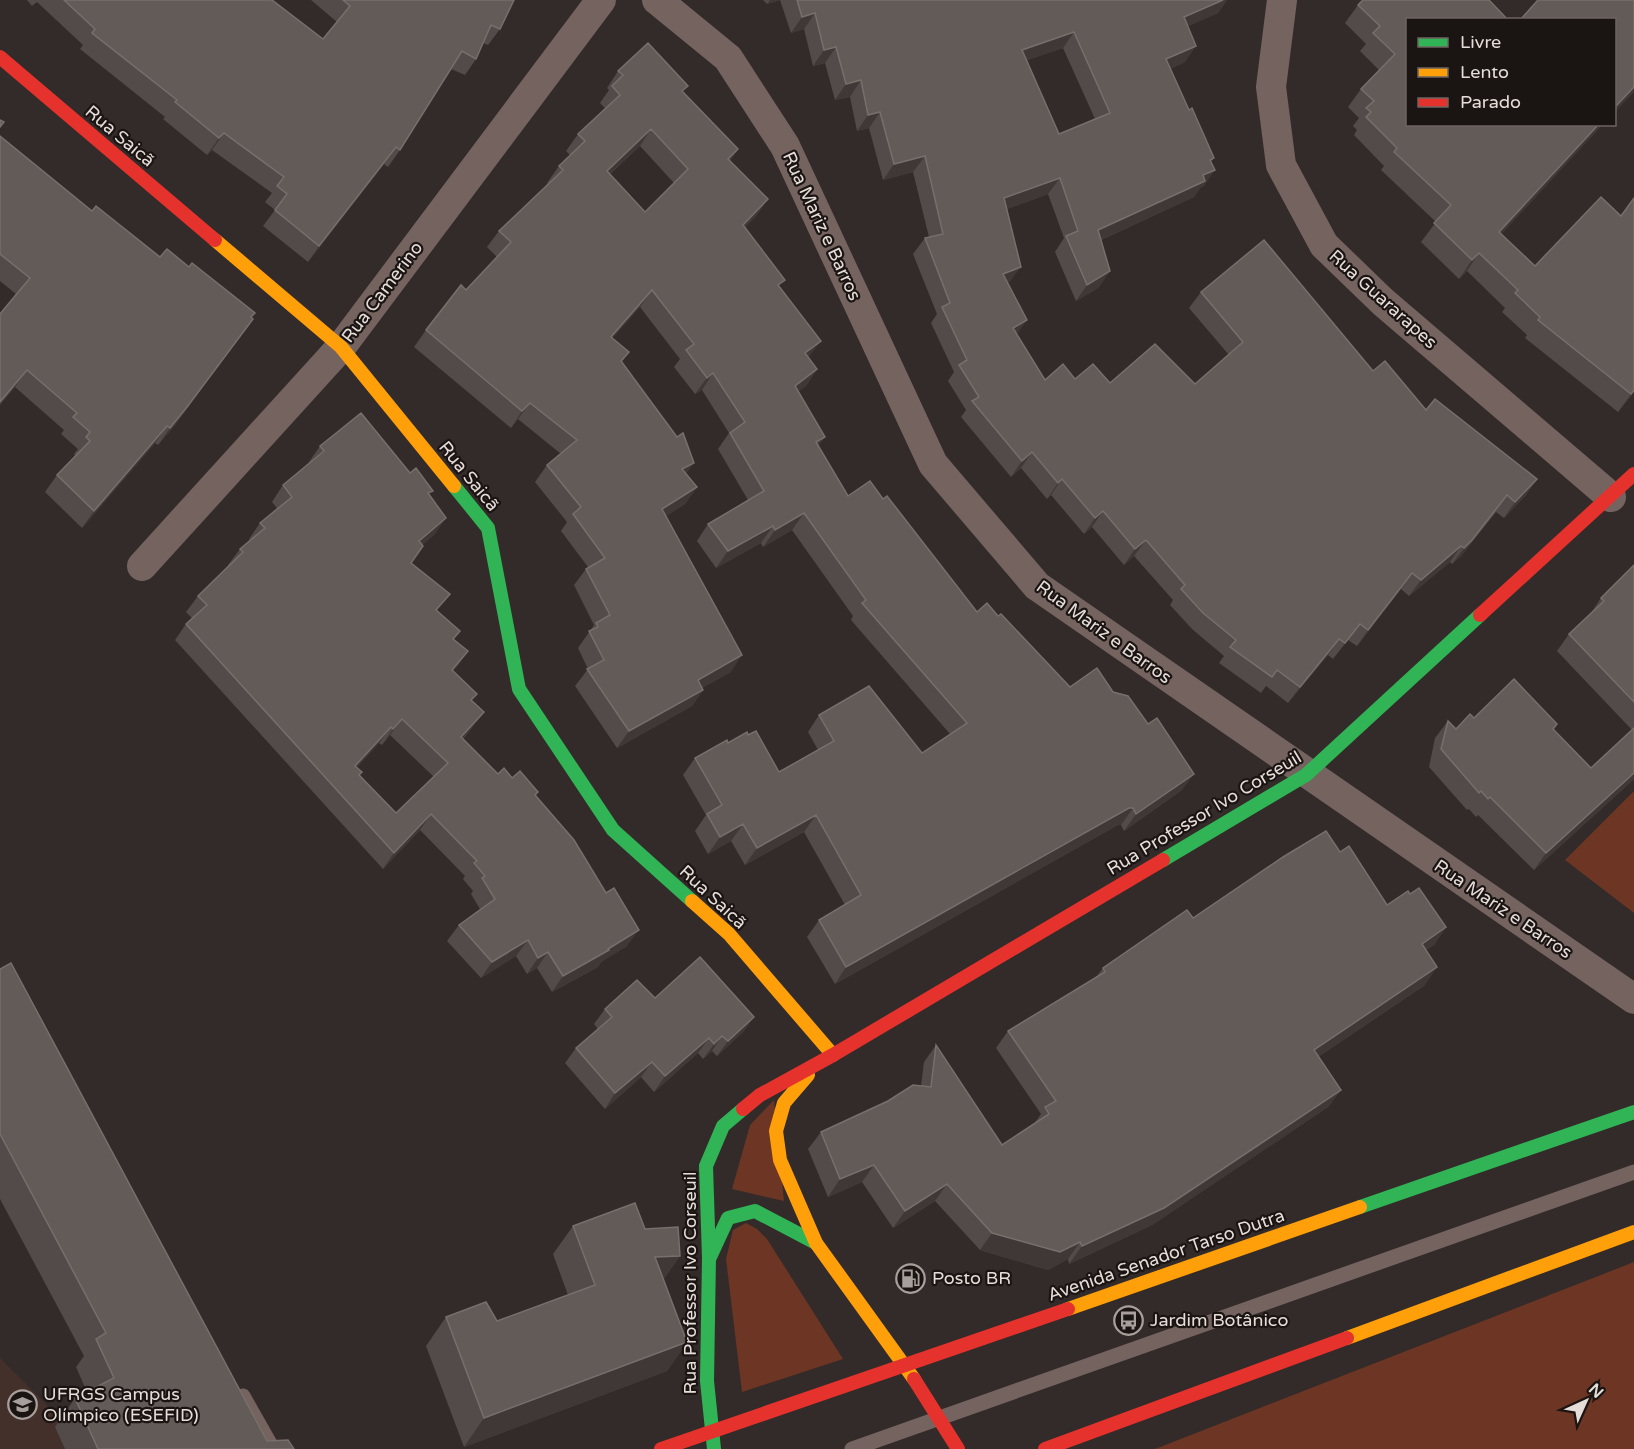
<svg xmlns="http://www.w3.org/2000/svg" width="1634" height="1449" viewBox="0 0 1634 1449" font-family="'Varela Round',sans-serif">
<style>
.built{fill:#43302a}
.green{fill:#6c3524}
.lines{fill:none;stroke-linecap:round;stroke-linejoin:round}
.lane{stroke:#74635f;stroke-width:15}
.street{stroke:#74635f;stroke-width:30}
.fast{stroke:#30b455;stroke-width:14}
.slow{stroke:#ff9f0a;stroke-width:14}
.jam{stroke:#e5322d;stroke-width:14}
.wall{fill:#524b49;fill-rule:evenodd}
.shaded-wall{fill:#3f3836}
.building{fill:#625b58;stroke:#776f6c;stroke-width:1.5;fill-rule:evenodd}
.labels{text-anchor:middle;dominant-baseline:central;stroke-width:4.5;stroke-linejoin:round;paint-order:stroke}
.street-label{font-size:18px;fill:#e6ddd9;stroke:#1a1412}
.poi-label{font-size:18px;fill:#e6ddd9;stroke:#1a1412;text-anchor:start}
</style>
<rect width="100%" height="100%" fill="#332b29"/>
<polygon class="built" points="0,1358 90,1449 0,1449"/>
<g class="green">
<polygon points="1634,791 1634,913 1565,860"/>
<polygon points="774,1100 784,1201 732,1189 750,1125"/>
<polygon points="746,1223 757,1229 767,1239 843,1359 742,1392 726,1259 733,1230"/>
<polygon points="1634,1262 1634,1449 1155,1449"/>
</g>
<g class="lines">
<g class="lane">
<polyline points="243,1396 273,1449"/>
<polyline points="852,1449 1634,1172"/>
</g>
<g class="street">
<polyline points="657,0 728,58 785,146 933,464 1037,586 1634,999"/>
<polyline points="1282,0 1271,87 1281,165 1324,245 1383,302 1611,497"/>
<polyline points="142,566 341,347 601,0"/>
</g>
<g class="fast">
<polyline points="454,486 488,528 519,689 613,830 692,901"/>
<polyline points="1163,860 1306,775 1480,615"/>
<polyline points="1360,1207 1634,1112"/>
<polyline points="710,1257 728,1218 755,1211 816,1243"/>
<polyline points="714,1449 707,1381 709,1258 706,1166 723,1126 743,1109"/>
</g>
<g class="slow">
<polyline points="215,240 341,347 454,486"/>
<polyline points="692,901 729,934 833,1055"/>
<polyline points="808,1075 784,1103 776,1131 780,1160 816,1243 914,1379"/>
<polyline points="1068,1309 1360,1207"/>
<polyline points="1347,1338 1634,1232"/>
</g>
<g class="jam">
<polyline points="0,57 215,240"/>
<polyline points="1480,615 1634,474"/>
<polyline points="743,1109 760,1095 833,1055 1163,860"/>
<polyline points="914,1379 958,1449"/>
<polyline points="661,1449 1068,1309"/>
<polyline points="1045,1449 1347,1338"/>
</g>
</g>
<g class="wall">
<polygon points="27,0 272,0 323,39 337,22 311,0 514,0 500,29 488,45 483,43 476,59 465,75 451,69 400,150 388,167 384,164 308,262 263,226 275,210 265,202 272,193 212,150 207,155 163,119 165,117 80,49 83,45 37,2 32,6"/>
<path d="M763 0H1227L1218 13 1188 26 1185 62 1170 69 1189 110 1214 158 1211 162 1204 186 1201 187 1194 197 1101 240 1110 271 1098 288 1076 301 1055 252 1064 238 1048 194 1007 209 1009 283H1008L1017 335 1045 380 1075 379 1110 383 1195 384 1229 355 1189 308 1201 292 1373 371 1426 410 1537 479 1526 495 1504 518 1496 512 1461 556 1452 564 1450 562 1409 596 1401 589 1357 646 1348 640 1333 659 1328 655 1288 703 1266 686 1261 693 1219 663 1224 656 1192 629 1170 605 1173 600 1134 556 1124 565 1092 527 1084 534 1051 495 1047 499 1021 468 1011 477 961 417 966 410 948 381 954 372 931 323 937 314 913 254 925 238 929 237 913 172 883 180 869 128 857 131 850 97 835 100 825 63 813 66 804 29 791 33 780 0 767 4ZM1063 48 1095 119 1059 134 1027 60Z"/>
<polygon points="1489,0 1407,124 1603,124 1501,234 1634,392 1618,412 1525,338 1527,335 1502,312 1505,308 1467,271 1459,279 1421,242 1436,222 1381,170 1384,166 1354,135 1357,130 1353,126 1359,118 1348,107 1361,89 1379,70 1360,51 1366,44 1345,23 1358,5"/>
<path d="M618 71 683 92 738 149 730 161 768 199 756 216 745 227 780 287 809 358 817 369 806 386 798 391 825 437 818 446 848 496 883 499 977 612 998 616 1070 687 1182 790 1124 831 1121 825H1118L835 984 807 937 819 920 845 905 804 832 745 865 731 841 708 854 695 831 706 815 683 775 695 758 728 743 748 735 779 772 818 750 808 732 819 715 922 753 950 734 851 620 853 616 792 530 763 547 761 543 716 568 697 541 708 524 748 500 718 449 729 433 702 390 695 394 674 367 680 359 640 307 612 338 629 352 622 362 687 474 697 487 685 504 666 516 731 672 702 688 703 690 692 706 617 748 575 686 588 669 578 648 594 625 574 585 586 569 588 567 561 531 567 522 535 482 547 465 561 454 518 419 511 428 414 347 426 330 497 257 487 247 499 231 548 184 547 183 559 166 570 155 566 151 578 134 605 108 600 103 609 90 607 88ZM640 146 674 183 645 212 610 174Z"/>
<polygon points="0,136 92,211 253,319 175,425 158,445 155,443 82,528 45,492 57,475 75,456 74,454 78,449 61,434 64,430 15,387 0,405 0,314 16,294 0,281"/>
<path d="M320 446 410 473 429 495 435 534 422 545 411 563 438 611 460 631 454 639 468 651 453 671 472 701V728L463 739 498 774 512 778 536 795 627 946 601 962 598 967 552 992 537 968 527 974 516 956 481 978 447 941 459 925 480 909 471 894 473 891 463 879 465 876 420 830 383 869 175 640 186 624 192 618 186 612 198 596 229 566 228 565 240 549 250 540 249 539 260 523 277 508 272 502 283 485 310 463 309 462ZM390 735 434 777 396 813 360 775 357 767 379 743 382 745Z"/>
<polygon points="1634,565 1634,779 1534,870 1478,815 1476,817 1469,809 1467,810 1429,767 1435,738 1448,721 1456,729 1474,718 1553,729 1591,768 1632,730 1557,651 1569,634 1589,616 1601,598"/>
<polygon points="1340,852 1387,905 1410,894 1446,927 1434,945 1426,950 1425,985 1318,1057 1341,1090 1328,1107 1152,1225 1069,1264 1068,1259 1048,1270 980,1250 935,1201 893,1228 862,1182 828,1197 808,1149 821,1132 921,1086 924,1062 936,1045 1002,1145 1034,1124 1041,1114 996,1048 1008,1031 1096,977 1103,968 1193,918"/>
<polygon points="0,969 267,1441 294,1449 65,1449 55,1427 75,1398 87,1392 76,1367 84,1356 0,1199"/>
<polygon points="655,998 754,1017 743,1032 717,1056 712,1051 703,1059 698,1053 654,1092 641,1077 605,1109 565,1063 576,1048 598,1029 594,1024 605,1009"/>
<polygon points="573,1226 645,1229 680,1256 663,1280 687,1342 667,1371 464,1447 426,1346 446,1317 497,1321 568,1295 553,1254"/>
</g>
<g class="shaded-wall">
<polygon points="770,0 780,0 767,4"/>
<polygon points="1223,0 1227,0 1218,13 1173,33 1184,17"/>
<polygon points="815,13 804,29 791,33 802,17"/>
<polygon points="1074,32 1063,48 1011,66 1022,50"/>
<polygon points="1196,46 1185,62 1155,76 1166,59"/>
<polygon points="836,47 825,63 813,66 824,50"/>
<polygon points="861,80 850,97 835,100 846,84"/>
<polygon points="1634,87 1634,92 1614,113 1614,108"/>
<polygon points="880,112 869,128 857,131 868,115"/>
<polygon points="1599,124 1603,124 1486,251 1499,232"/>
<polygon points="651,129 640,146 595,187 607,171"/>
<polygon points="224,133 212,150 207,155 219,138"/>
<polygon points="396,147 384,164 308,262 319,246"/>
<polygon points="738,149 726,166 728,159"/>
<polygon points="925,156 913,172 883,180 894,164"/>
<polygon points="1215,170 1204,186 1201,187 1194,197 1087,246 1098,230 1203,175"/>
<polygon points="1060,178 1048,194 993,214 1004,198"/>
<polygon points="768,199 756,216 732,241 743,225"/>
<polygon points="1479,253 1467,271 1459,279 1472,260"/>
<polygon points="1021,267 1009,283 992,290 1003,274"/>
<polygon points="1110,271 1098,288 1076,301 1087,285"/>
<polygon points="652,290 640,307 599,354 611,337"/>
<polygon points="253,319 175,425 158,445 170,428"/>
<polygon points="1027,320 1016,336 1013,328"/>
<polygon points="821,341 809,357 793,370 805,353"/>
<polygon points="817,369 806,386 784,403 795,386"/>
<polygon points="27,370 15,387 0,405 0,402"/>
<polygon points="713,373 702,390 695,394 707,378"/>
<polygon points="1634,390 1634,392 1618,412"/>
<polygon points="530,403 518,419 511,428 522,411"/>
<polygon points="167,426 155,443 82,528 94,511"/>
<polygon points="825,437 813,453 816,442"/>
<polygon points="1032,452 1021,468 1011,477 1022,461"/>
<polygon points="694,463 682,480 682,469"/>
<polygon points="1062,479 1051,495 1047,499 1058,483"/>
<polygon points="1537,479 1526,495 1504,518 1515,502"/>
<polygon points="697,487 685,504 650,526 662,509"/>
<polygon points="1507,495 1461,556 1452,564 1464,548"/>
<polygon points="1103,511 1092,527 1084,534 1095,518"/>
<polygon points="804,513 792,530 763,547 775,530"/>
<polygon points="446,518 435,534 408,557 419,541"/>
<polygon points="773,526 761,543 716,568 728,551"/>
<polygon points="1146,540 1134,556 1124,565 1135,549"/>
<polygon points="1461,546 1450,562 1409,596 1421,580"/>
<polygon points="1412,573 1401,589 1357,646 1368,630"/>
<polygon points="1339,639 1328,655 1288,703 1300,687"/>
<polygon points="468,651 457,667 440,686 452,670"/>
<polygon points="742,655 731,672 686,697 698,680"/>
<polygon points="703,690 692,706 617,748 629,731"/>
<polygon points="484,712 472,728 449,753 461,737"/>
<polygon points="402,719 390,735 382,745 393,729"/>
<polygon points="391,727 379,743 344,782 355,766"/>
<polygon points="1634,773 1634,779 1534,870 1546,853"/>
<polygon points="1194,774 1182,790 1124,831 1136,814"/>
<polygon points="1129,808 1133,808 1121,825 1118,825 835,984 846,967"/>
<polygon points="431,814 420,830 383,869 394,853"/>
<polygon points="816,815 804,832 745,865 757,848"/>
<polygon points="743,824 731,841 708,854 720,837"/>
<polygon points="1446,927 1434,945 1409,962 1422,944"/>
<polygon points="639,930 627,946 601,962 598,967 552,992 563,976"/>
<polygon points="528,940 516,956 481,978 492,962"/>
<polygon points="548,952 537,968 527,974 538,958"/>
<polygon points="1437,967 1425,985 1302,1068 1314,1050"/>
<polygon points="754,1017 743,1032 717,1056 728,1041"/>
<polygon points="722,1036 712,1051 703,1059 714,1044"/>
<polygon points="709,1038 698,1053 654,1092 665,1076"/>
<polygon points="652,1062 641,1077 605,1109 615,1093"/>
<polygon points="1341,1090 1328,1107 1152,1225 1069,1264 1082,1246"/>
<polygon points="874,1165 862,1182 828,1197 840,1179"/>
<polygon points="947,1184 935,1201 893,1228 905,1211"/>
<polygon points="992,1233 1080,1242 1068,1259 1048,1270 980,1250"/>
<polygon points="680,1256 660,1284 655,1257"/>
<polygon points="687,1342 667,1371 464,1447 484,1418"/>
</g>
<g class="building">
<polygon points="64,0 272,0 323,39 350,6 343,0 514,0 500,29 491,25 476,59 462,51 400,150 396,147 319,246 275,210 287,194 277,186 284,177 224,133 219,138 175,102 177,100 92,33 95,29"/>
<path d="M797 0H1223L1184 17 1196 46 1166 59 1189 110 1192 108 1214 158 1210 160 1215 170 1203 175 1205 181 1098 230 1110 271 1087 285 1066 236 1078 231 1060 178 1004 198 1021 267 1003 274 1027 320 1013 328 1045 380 1063 364 1075 379 1093 364 1110 383 1155 344 1195 384 1243 342 1201 292 1264 240 1373 371 1385 361 1426 410 1435 399 1537 479 1515 502 1507 495 1472 540 1464 548 1461 546 1421 580 1412 573 1368 630 1360 624 1345 643 1339 639 1300 687 1277 670 1272 677 1230 647 1236 640 1203 613 1181 589 1185 585 1146 540 1135 549 1103 511 1095 518 1062 479 1058 483 1032 452 1022 461 972 401 979 397 959 365 967 360 942 307 950 303 925 238 943 234 925 156 894 164 880 112 868 115 861 80 846 84 836 47 824 50 815 13 802 17ZM1074 32 1110 113 1059 134 1022 50Z"/>
<polygon points="1363,0 1489,0 1508,20 1407,20 1407,124 1599,124 1499,232 1535,266 1601,197 1621,216 1634,198 1634,390 1631,394 1538,320 1540,317 1515,293 1518,290 1479,253 1472,260 1434,223 1451,205 1394,152 1397,148 1366,117 1371,112 1366,108 1374,101 1361,89 1395,54 1373,33 1380,26 1358,5"/>
<polygon points="1538,0 1634,0 1634,87 1614,108 1614,20 1520,20"/>
<path d="M648 43 688 86 682 91 738 149 728 159 768 199 743 225 785 280 778 285 821 341 805 353 817 369 795 386 825 437 816 442 848 496 870 481 883 499 887 496 977 612 987 603 998 616 1001 614 1070 687 1097 668 1113 692 1128 696 1148 724 1157 718 1194 774 1136 814 1133 808H1129L846 967 819 920 861 895 816 815 757 848 743 824 720 837 707 814 722 805 695 758 727 740 728 743 747 732 748 735 756 731 779 772 834 741 819 715 869 686 922 753 967 723 862 603 866 600 804 513 775 530 773 526 728 551 708 524 764 491 730 433 745 422 713 373 707 378 686 350 694 344 652 290 611 337 629 352 621 361 677 437 683 433 694 463 682 469 697 487 662 509 742 655 698 680 703 690 629 731 587 669 604 660 589 631 598 627 596 623 610 615 586 569 605 558 573 514 581 507 547 465 577 440 530 403 522 411 426 330 461 285 466 290 511 242 499 231 563 170 559 166 585 141 578 134 620 95 612 86 623 75 618 71ZM651 129 688 169 645 212 607 171Z"/>
<polygon points="0,120 4,122 0,127"/>
<polygon points="0,136 92,211 96,206 160,257 167,249 189,267 192,263 255,313 251,317 253,319 187,407 170,428 167,426 94,511 57,475 90,441 86,437 90,432 73,417 77,413 27,370 0,402 0,314 30,278 0,254"/>
<path d="M361 413 410 473 416 468 433 491 428 493 446 518 419 541 423 546 411 563 450 594 436 610 460 631 453 639 468 651 452 670 477 694 471 700 484 712 461 737 498 774 504 768 512 778 520 771 538 792 535 795 574 840 606 893 614 888 639 930 608 949 609 950 563 976 548 952 538 958 528 940 492 962 459 925 495 899 482 878 485 876 474 863 477 861 431 814 394 853 186 624 207 605 198 596 243 552 240 549 265 528 260 523 292 497 283 485 324 451 320 446ZM402 719 448 763 396 813 359 775 362 772 355 766 391 727 393 729Z"/>
<polygon points="1634,565 1634,702 1569,634 1604,601 1601,598"/>
<polygon points="1514,679 1557,724 1553,729 1591,768 1634,728 1634,773 1546,853 1490,797 1488,799 1481,791 1479,793 1441,749 1448,721 1456,729 1470,714 1474,718"/>
<polygon points="1326,831 1340,852 1349,846 1387,905 1408,891 1410,894 1419,888 1446,927 1422,944 1437,967 1314,1050 1341,1090 1164,1208 1082,1246 1080,1242 1060,1252 992,1233 947,1184 905,1211 874,1165 840,1179 821,1132 888,1101 913,1085 931,1087 936,1045 1002,1145 1049,1114 1045,1107 1056,1101 1008,1031 1105,972 1103,968 1187,910 1193,918 1283,857"/>
<polygon points="700,957 754,1017 728,1041 722,1036 714,1044 709,1038 665,1076 652,1062 615,1093 576,1048 612,1017 605,1009 637,980 655,998"/>
<polygon points="11,963 267,1441 288,1440 294,1449 98,1449 75,1398 114,1378 96,1339 106,1333 0,1134 0,969"/>
<polygon points="635,1203 645,1229 678,1227 680,1256 655,1257 687,1342 484,1418 446,1317 486,1302 497,1321 595,1285 573,1226"/>
</g>
<defs>
<symbol id="fuel-ring" viewBox="-11 -11 22 22"><circle r="9.5" fill="#1a1412" stroke="#a79f9b" stroke-width="1.5"/><path d="M-5.5-6h7V0h2V4h1.3V-2.5L3-4.5l.8-.8L6-3V5H2.5V1h-1V6h-7ZM-4.2-4.7v3.2H.2V-4.7Z" fill="#a79f9b"/></symbol>
<symbol id="bus-ring" viewBox="-11 -11 22 22"><circle r="9.5" fill="#1a1412" stroke="#a79f9b" stroke-width="1.5"/><path d="M-5-6H5V4H4V6H2V4H-2V6H-4V4H-5ZM-3.5-4V0h7V-4ZM-3.5 1.2v1.5H-2V1.2ZM2 1.2v1.5H3.5V1.2Z" fill="#a79f9b"/></symbol>
<symbol id="university-ring" viewBox="-11 -11 22 22"><circle r="9.5" fill="#1a1412" stroke="#a79f9b" stroke-width="1.5"/><path d="M0-5L7-2L0 1L-7-2ZM-4 1L0 2.5L4 1V4Q0 6-4 4Z" fill="#a79f9b"/></symbol>
</defs>
<g fill-rule="evenodd">
<use href="#fuel-ring" x="894" y="1262" width="33" height="33"/>
<use href="#bus-ring" x="1112" y="1304" width="33" height="33"/>
<use href="#university-ring" x="6" y="1388" width="33" height="33"/>
</g>
<g class="labels">
<g class="street-label">
<text transform="translate(120 136) rotate(40)">Rua Saicã</text>
<text transform="translate(822 226) rotate(65)">Rua Mariz e Barros</text>
<text transform="translate(382 292) rotate(-53)">Rua Camerino</text>
<text transform="translate(1383 299) rotate(42)">Rua Guararapes</text>
<text transform="translate(469 476) rotate(51)">Rua Saicã</text>
<text transform="translate(1104 632) rotate(36)">Rua Mariz e Barros</text>
<text transform="translate(1204 813) rotate(-31)">Rua Professor Ivo Corseuil</text>
<text transform="translate(713 897) rotate(43)">Rua Saicã</text>
<text transform="translate(1503 909) rotate(34)">Rua Mariz e Barros</text>
<text transform="translate(1166 1255) rotate(-19)">Avenida Senador Tarso Dutra</text>
<text transform="translate(690 1283) rotate(-90)">Rua Professor Ivo Corseuil</text>
</g>
<g class="poi-label">
<text x="932" y="1278">Posto BR</text>
<text x="1150" y="1320">Jardim Botânico</text>
<text x="43" y="1394">UFRGS Campus<tspan x="43" dy="21">Olímpico (ESEFID)</tspan></text>
</g>
</g>
<rect x="1406" y="18" width="210" height="108" fill="#1a1412" stroke="#6c6462" stroke-width="1.5"/>
<rect x="1418" y="38" width="30" height="9" fill="#30b455" stroke="#6c6462" stroke-width="1.5"/>
<text x="1460" y="48" font-size="18" fill="#e6ddd9">Livre</text>
<rect x="1418" y="68" width="30" height="9" fill="#ff9f0a" stroke="#6c6462" stroke-width="1.5"/>
<text x="1460" y="78" font-size="18" fill="#e6ddd9">Lento</text>
<rect x="1418" y="98" width="30" height="9" fill="#e5322d" stroke="#6c6462" stroke-width="1.5"/>
<text x="1460" y="108" font-size="18" fill="#e6ddd9">Parado</text>
<g transform="translate(1586 1401) rotate(45)" stroke="#1a1412" stroke-width="4.5" paint-order="stroke">
<path d="M0-4.5L10 22L0 15L-10 22Z" fill="#e6ddd9"/>
<text y="-9" font-size="16" font-weight="bold" text-anchor="middle" fill="#e6ddd9">N</text>
</g>
</svg>
